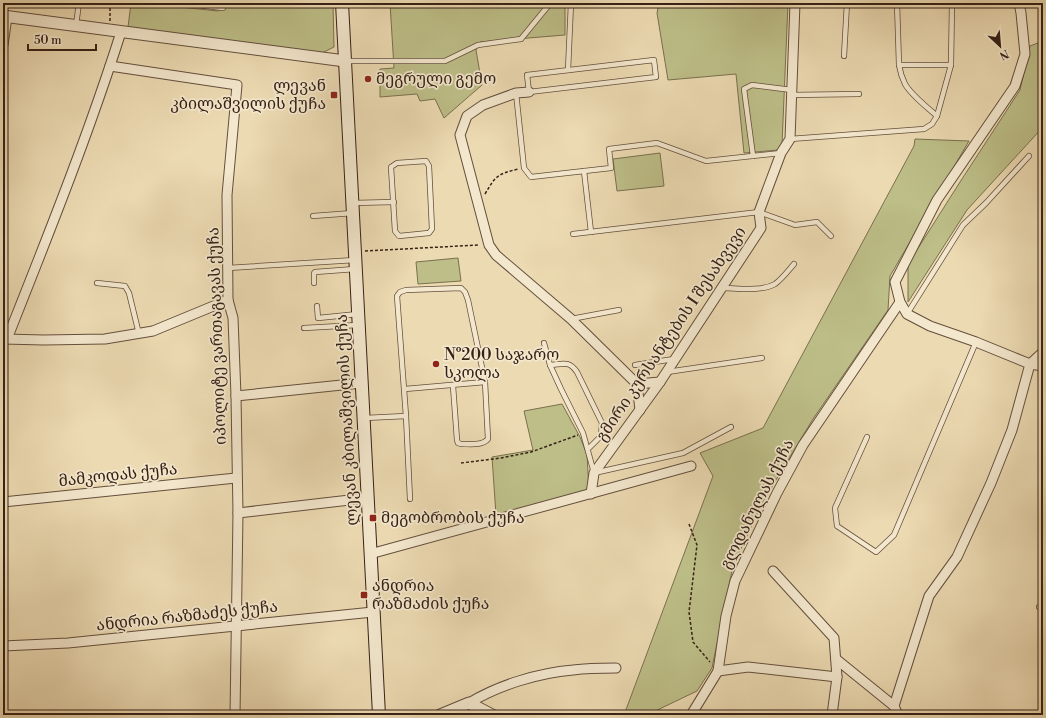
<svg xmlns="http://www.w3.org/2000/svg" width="1046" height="718" viewBox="0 0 1046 718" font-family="'Libre Bodoni','Noto Serif Georgian',serif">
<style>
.green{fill:#bdbe88;stroke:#7a704f}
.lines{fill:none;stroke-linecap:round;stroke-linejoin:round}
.service-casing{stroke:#644f3d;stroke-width:6}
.minor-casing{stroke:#644f3d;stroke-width:11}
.tertiary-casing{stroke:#644f3d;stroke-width:13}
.secondary-casing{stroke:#362116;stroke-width:14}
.path{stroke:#362116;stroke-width:1.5;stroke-dasharray:3 2;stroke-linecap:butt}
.service{stroke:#f3e7cd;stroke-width:4.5}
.minor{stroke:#f3e7cd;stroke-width:9}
.tertiary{stroke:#f3e7cd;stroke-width:11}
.secondary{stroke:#f3e7cd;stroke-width:12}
.poi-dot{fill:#8f2418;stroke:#f3e7cd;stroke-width:1.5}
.labels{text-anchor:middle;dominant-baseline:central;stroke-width:3.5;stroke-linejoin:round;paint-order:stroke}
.poi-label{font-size:16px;fill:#362116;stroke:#f3e7cd;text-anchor:start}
.street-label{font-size:16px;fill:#362116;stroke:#f3e7cd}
</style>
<rect width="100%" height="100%" fill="#ecdab2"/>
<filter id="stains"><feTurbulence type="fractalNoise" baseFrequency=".005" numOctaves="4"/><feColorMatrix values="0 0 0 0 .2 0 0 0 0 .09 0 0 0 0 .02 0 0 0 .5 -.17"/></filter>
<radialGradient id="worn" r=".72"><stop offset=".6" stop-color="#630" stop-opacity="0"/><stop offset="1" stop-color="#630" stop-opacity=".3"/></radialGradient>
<g class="green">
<polygon points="131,3 142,3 218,11 219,3 333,3 334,47 322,53 128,27"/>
<polygon points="390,3 565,3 565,35 480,42 476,50 482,85 444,118 435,99 420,101 417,94 380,97 380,69 394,68"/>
<polygon points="659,3 788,3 782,145 778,150 744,153 736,74 668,80 657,13"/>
<polygon points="1043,41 1043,127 967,210 908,302 908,264 960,182 1020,90 1030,46"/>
<polygon points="915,139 969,141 890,276 888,310 813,419 762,503 733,566 712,668 697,691 647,715 624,715 713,476 700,453 763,428 914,146"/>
<polygon points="660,153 664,186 617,191 613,159"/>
<polygon points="458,258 461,281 418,284 416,262"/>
<polygon points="562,404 580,437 587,455 589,490 496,515 492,457 533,450 524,411"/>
</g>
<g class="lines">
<defs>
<g id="service">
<polyline points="179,3 223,8 224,3"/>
<path d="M897 3 899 65C900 71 902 78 905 84 912 96 926 106 937 116"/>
<polyline points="76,25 79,3"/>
<polyline points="844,56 847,3"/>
<polygon points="654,60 656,77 529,92 527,75"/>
<polyline points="346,61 445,61 478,45 521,39 548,6 548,3"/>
<polyline points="899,65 951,65 952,3"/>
<polyline points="568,70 571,3"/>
<polyline points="516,93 524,168 531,177 611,168 609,149 657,143 706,161 781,153"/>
<polyline points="791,95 859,94"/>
<polyline points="790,139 924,129 932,124 937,116 951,65"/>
<polyline points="753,156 744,89 752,85 792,90"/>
<polygon points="426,161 429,166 432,229 429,233 399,236 395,231 391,167 397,163"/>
<polyline points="584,171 591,232"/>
<polyline points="353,203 394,202"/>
<polyline points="313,216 353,213"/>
<polyline points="573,234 759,212 795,225 817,222 831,236"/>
<polyline points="228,268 355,260"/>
<polyline points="97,283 125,286 129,293 139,334"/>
<polyline points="314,283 314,273 315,272 355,269"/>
<path d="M722 288C737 288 761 292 775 284 782 279 788 271 794 264"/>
<polyline points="317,306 318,318 358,314"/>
<polyline points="907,314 963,225 986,203 1029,156"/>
<polyline points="571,319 619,310"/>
<polyline points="304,328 358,325"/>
<polyline points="544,343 550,365 561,389 583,433 594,473 683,453 731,427"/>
<path d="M550 365C563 364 569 360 577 372L602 423 601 436 588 449"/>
<polyline points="635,365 674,359"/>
<polyline points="667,372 762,358"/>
<polyline points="405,389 485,382"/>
<path d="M406 416 397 296 400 292 406 290 461 288 465 292 468 300 485 382 488 439C482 446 470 444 461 444L458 443 457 440 453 386"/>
<polyline points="365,418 406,416 410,499"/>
<polyline points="867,437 835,508 837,526 876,552 894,535 976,342"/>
<polyline points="1039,607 1043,607"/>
</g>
<g id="minor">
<polyline points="1019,3 1021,13 1025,54 1015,86 937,200 895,282 900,302 907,314 930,326 976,342 1030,364 1043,366"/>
<polyline points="3,45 7,17"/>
<polyline points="110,66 237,85 227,195 228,300 233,318 236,396 238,513 235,715"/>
<polyline points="529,92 516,93 483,105 467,116 460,135 489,245 496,255 571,319 637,384 640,410"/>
<polyline points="3,339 44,340 105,339 153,331 228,300"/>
<path d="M7 339C47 238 88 136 121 32"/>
<polyline points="637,384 660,382"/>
<polyline points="236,396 361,383"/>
<polyline points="591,494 594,473 660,382 761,228 759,212 781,153 790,139 795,3"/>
<polyline points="3,502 236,478"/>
<polyline points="238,513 367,498"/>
<polyline points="370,554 691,466"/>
<polyline points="773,571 834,638 837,677 832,715"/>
<polyline points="3,646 68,643 373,612"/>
<polyline points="836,659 894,706 898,715"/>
<polyline points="718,671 748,667 837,677"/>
<path d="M469 703C499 685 538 673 573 670 588 668 602 668 616 668"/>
<polyline points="894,706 929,596 957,557 991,483 1012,430 1030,364 1043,352"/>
<polyline points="691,715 718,671 726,616 735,581 777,493 803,445 900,302"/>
</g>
<g id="tertiary">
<polyline points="3,16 345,61"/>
<polyline points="440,715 469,703 492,715"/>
</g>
<polyline id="secondary" points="342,3 379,715"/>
</defs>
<use href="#service" class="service-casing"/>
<use href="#minor" class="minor-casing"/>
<use href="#tertiary" class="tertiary-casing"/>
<use href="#secondary" class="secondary-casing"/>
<g class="path">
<polyline points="110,21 110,3"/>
<path d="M485 194C496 175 498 174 518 169"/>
<polyline points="365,251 479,245"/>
<polyline points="461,463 501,458 531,452 578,435"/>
<polyline points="689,524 697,545 689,612 693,642 710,662"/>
</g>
<use href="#service" class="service"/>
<use href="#minor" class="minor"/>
<use href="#tertiary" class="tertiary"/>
<use href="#secondary" class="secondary"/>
</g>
<g class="poi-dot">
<circle cx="368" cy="79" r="4"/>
<rect x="330" y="91" width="8" height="8" rx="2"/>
<circle cx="436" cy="364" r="4"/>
<rect x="369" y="514" width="8" height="8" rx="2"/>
<rect x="360" y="591" width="8" height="8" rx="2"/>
</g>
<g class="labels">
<g class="poi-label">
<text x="376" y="79">მეგრული გემო</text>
<text x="326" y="86" text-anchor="end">ლევან<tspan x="326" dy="18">კბილაშვილის ქუჩა</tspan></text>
<text x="444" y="355">№200 საჯარო<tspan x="444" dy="18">სკოლა</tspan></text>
<text x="381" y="518">მეგობრობის ქუჩა</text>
<text x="372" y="586">ანდრია<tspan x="372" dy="18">რაზმაძის ქუჩა</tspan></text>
</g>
<g class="street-label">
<text transform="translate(671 334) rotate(-56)">გმირი კურსანტების I შესახვევი</text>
<text transform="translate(217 336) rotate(-92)">იპოლიტე ვართაგავას ქუჩა</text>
<text transform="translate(347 420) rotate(-93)">ლევან კბილაშვილის ქუჩა</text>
<text transform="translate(118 475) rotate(-6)">მამკოდას ქუჩა</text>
<text transform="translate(757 504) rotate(-63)">გლდანულას ქუჩა</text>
<text transform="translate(187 616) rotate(-6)">ანდრია რაზმაძეს ქუჩა</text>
</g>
</g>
<rect width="1046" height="718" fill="none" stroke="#ecdab2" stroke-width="16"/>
<rect x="4" y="4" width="1038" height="710" fill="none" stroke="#362116" stroke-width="2"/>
<rect x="8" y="8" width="1030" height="702" fill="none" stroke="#362116"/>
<g transform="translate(1000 46) rotate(154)" stroke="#f3e7cd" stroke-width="3" paint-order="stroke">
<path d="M0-3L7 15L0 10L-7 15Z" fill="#362116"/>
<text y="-6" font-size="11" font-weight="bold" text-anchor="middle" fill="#362116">N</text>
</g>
<path d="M28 44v6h68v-6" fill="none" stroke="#362116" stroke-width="2"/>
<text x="34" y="44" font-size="12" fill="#362116" stroke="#f3e7cd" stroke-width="3" paint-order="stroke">50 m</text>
<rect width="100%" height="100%" filter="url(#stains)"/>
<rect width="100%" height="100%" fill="url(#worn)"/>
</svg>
